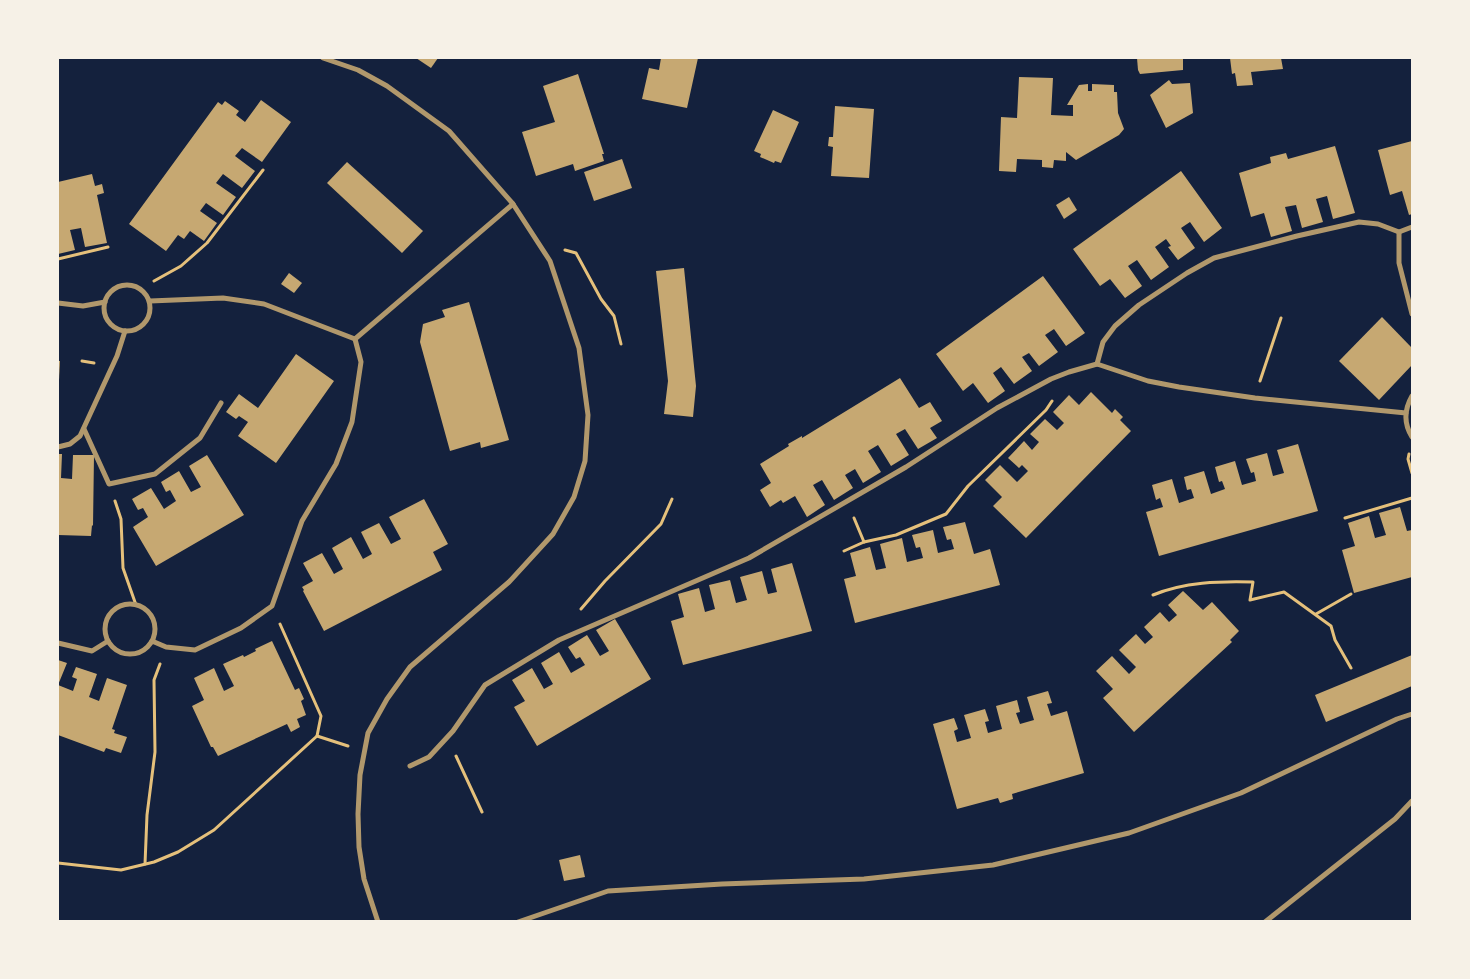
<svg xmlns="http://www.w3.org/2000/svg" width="1470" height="979" viewBox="0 0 1470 979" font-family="Mulish,sans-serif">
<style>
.building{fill:#c6a872}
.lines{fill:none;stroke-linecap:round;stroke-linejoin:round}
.path{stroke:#e5c07b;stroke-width:3}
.minor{stroke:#b1986c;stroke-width:5}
</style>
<rect width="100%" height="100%" fill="#14213d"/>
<g class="building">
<polygon points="416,58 438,58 431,68"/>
<polygon points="661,58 698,58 687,108 642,99 649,68 659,70"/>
<polygon points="1137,58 1183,58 1183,70 1140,74 1138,70"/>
<polygon points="1230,58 1281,58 1283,69 1251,72 1253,85 1237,86 1235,73 1232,74"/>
<polygon points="578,74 604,154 602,154 604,161 575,171 573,164 536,176 522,132 555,122 543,86"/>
<polygon points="1019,77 1053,78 1051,115 1073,116 1073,105 1067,105 1079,85 1088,84 1088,91 1092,91 1092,84 1114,85 1114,92 1117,92 1118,113 1124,129 1119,135 1076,160 1066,152 1066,161 1054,160 1053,168 1042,167 1042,160 1017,159 1016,172 999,171 1001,117 1017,118"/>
<polygon points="1169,80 1172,84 1190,83 1193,113 1166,128 1150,95"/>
<polygon points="261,100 291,122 262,162 242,148 235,156 255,171 242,188 223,174 216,183 236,197 223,215 206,203 200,211 217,223 204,241 190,231 184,239 178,235 166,251 129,224 218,102 222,105 225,101 239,111 236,115 245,122"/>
<polygon points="835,106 874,109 869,178 831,176 833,147 828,146 829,137 833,137"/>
<polygon points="773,110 799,122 781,163 775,161 774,163 760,157 761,154 754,151"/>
<polygon points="1412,141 1412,214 1409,215 1402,191 1390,195 1378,150"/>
<polygon points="1335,146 1355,213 1333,219 1327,196 1316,199 1323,222 1302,228 1296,205 1285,207 1292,231 1271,237 1264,213 1251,217 1239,173 1271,163 1270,157 1286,153 1288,159"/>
<polygon points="622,159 632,188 594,201 584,172"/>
<polygon points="347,162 423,231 402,253 327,183"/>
<polygon points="1181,171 1222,228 1204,242 1190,222 1181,228 1195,248 1178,260 1168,247 1171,246 1166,239 1155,247 1169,267 1151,280 1137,260 1128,266 1142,286 1125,298 1110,279 1100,286 1073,249"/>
<polygon points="92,174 95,186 102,184 104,193 97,195 107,243 85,247 81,228 70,230 75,250 58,254 58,182"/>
<polygon points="1069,197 1077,210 1064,219 1056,205"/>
<polygon points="684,268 696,386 693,417 664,414 668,381 656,271"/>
<polygon points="289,273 302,283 294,293 281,284"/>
<polygon points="1043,276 1085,333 1066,346 1054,329 1045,335 1058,352 1039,366 1029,353 1022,357 1032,371 1014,384 1001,367 993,373 1005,391 988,403 973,383 963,391 936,354"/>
<polygon points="469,302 509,440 481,448 480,442 450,451 420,342 423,324 445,317 442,310"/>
<polygon points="1382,317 1412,348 1412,365 1379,400 1339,361"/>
<polygon points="296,354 334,381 276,463 238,436 248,422 239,416 236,419 226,412 239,394 258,408"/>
<polygon points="58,361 60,361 59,380 58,380"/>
<polygon points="900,378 919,408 930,402 942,421 930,428 937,438 918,449 905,429 896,434 909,455 891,466 878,445 868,451 881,472 863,483 855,469 845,475 853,488 834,500 822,480 813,485 825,505 807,517 795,496 783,503 781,500 770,507 760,490 771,483 760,464 789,446 788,444 802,436 802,438"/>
<polygon points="1091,392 1112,413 1115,409 1123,417 1120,420 1131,431 1026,538 993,506 1002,497 985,480 1000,465 1017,482 1028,471 1022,465 1019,468 1008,458 1024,441 1032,450 1039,442 1030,434 1045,419 1057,430 1064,423 1053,412 1069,395 1079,405"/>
<polygon points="1298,444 1318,511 1159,556 1146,512 1163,507 1160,498 1156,500 1152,485 1172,479 1179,503 1194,498 1191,489 1187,490 1184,477 1204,471 1211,494 1225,489 1222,481 1219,482 1215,467 1235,461 1242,485 1256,481 1254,472 1251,473 1246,459 1267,453 1273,476 1284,473 1277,450"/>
<polygon points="58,454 62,454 61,478 72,479 73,455 94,455 93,526 92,525 91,536 58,535"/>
<polygon points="207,455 244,515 156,566 133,527 148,517 143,508 138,510 132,499 151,488 164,509 176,501 170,490 166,492 161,482 179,471 191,492 201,487 189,466"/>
<polygon points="424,499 448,544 433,552 442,570 324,631 303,591 304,590 302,587 313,581 303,563 322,553 334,574 343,569 332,548 351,537 363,559 372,554 361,532 379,523 391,544 401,539 389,517"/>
<polygon points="1400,507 1407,531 1412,530 1412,577 1354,593 1342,550 1355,546 1348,523 1369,516 1375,538 1386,535 1379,513"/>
<polygon points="965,522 974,554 990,549 1000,585 855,623 844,579 856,576 850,553 870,547 876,570 886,568 880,544 902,538 907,562 923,558 920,547 916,548 912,535 933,530 938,553 954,549 951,539 947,540 943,527"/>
<polygon points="792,563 812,631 683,665 671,621 684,617 678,594 699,588 705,612 715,609 709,585 730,580 736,603 747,600 740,577 762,571 768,594 777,592 771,569"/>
<polygon points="1183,591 1203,610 1212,602 1239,631 1230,640 1232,642 1134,732 1103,698 1113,689 1096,671 1112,656 1129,674 1136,667 1119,650 1136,634 1145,644 1153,637 1144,627 1160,612 1169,622 1177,615 1168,605"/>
<polygon points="615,619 651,679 537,746 514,707 525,701 512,680 532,668 544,689 553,684 541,663 559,652 571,673 585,665 580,657 576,659 568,647 587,635 600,656 609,651 596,630"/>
<polygon points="272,641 295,690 299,688 304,699 301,701 306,715 297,719 300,727 291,732 287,724 218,756 213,747 211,747 192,706 204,700 194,678 214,668 224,691 234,686 223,664 243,655 244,657 256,651 255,649"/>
<polygon points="1412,655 1412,686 1326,722 1315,695"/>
<polygon points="58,660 67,663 58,685 73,691 77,679 72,677 76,667 97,674 89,697 99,701 107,678 127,685 112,729 115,730 114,733 127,737 121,753 106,748 104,752 58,735"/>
<polygon points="1048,691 1052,703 1047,704 1051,716 1067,711 1084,773 1012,794 1013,799 1000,803 998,798 957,809 933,724 954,718 958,729 954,731 957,742 971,738 964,715 985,709 989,721 985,722 988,733 1002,729 996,706 1017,700 1020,712 1016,713 1020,724 1034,720 1027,697"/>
<polygon points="580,855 585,877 564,881 559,860"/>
</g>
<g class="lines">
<g class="path">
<polyline points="565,250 576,253 601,299 614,316 621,344"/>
<polyline points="58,259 108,247"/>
<polyline points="154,281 181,266 207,243 263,170"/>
<polyline points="82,361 94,363"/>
<polyline points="1260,381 1281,318"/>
<polyline points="1409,454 1408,459 1412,473"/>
<polyline points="115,501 121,519 123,568 136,605"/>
<polyline points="854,518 864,542"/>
<polyline points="1345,518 1412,498"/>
<polyline points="844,551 864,542 896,535 946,514 968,486 1046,410 1052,401"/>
<path d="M1153 595C1184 582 1220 581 1253 582L1250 600 1284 592 1331 626 1335 640 1351 668"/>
<polyline points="581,609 605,581 661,524 672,499"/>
<polyline points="1316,614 1351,594"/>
<polyline points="317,736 348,746"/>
<polyline points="456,756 482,812"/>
<polyline points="58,863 121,870 154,862 178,852 214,830 317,736 321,716 280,624"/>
<polyline points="145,864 147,815 155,752 154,680 160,664"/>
</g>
<g class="minor">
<polyline points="323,58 358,70 387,86 449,131 513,204 550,261 579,348 588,415 585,461 574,497 553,534 509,582 410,667 387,699 368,733 360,775 358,814 359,847 364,879 378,922"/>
<polyline points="1399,232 1399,263 1412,314"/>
<circle cx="127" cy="308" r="23"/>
<polyline points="150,301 223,298 264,304 355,339 513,204"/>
<polyline points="58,303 83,306 105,302"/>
<polyline points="1097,364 1103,342 1115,326 1139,305 1187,273 1214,258 1297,236 1359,222 1378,224 1399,232 1412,227"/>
<path d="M1412 396C1404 410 1404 424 1412 437"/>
<polyline points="84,429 109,484 155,474 200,438 221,403"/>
<polyline points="58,447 70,444 80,436 117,356 125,331"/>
<circle cx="130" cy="629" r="25"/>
<polyline points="152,641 166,647 195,650 241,628 272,606 302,521 336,464 352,422 361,362 355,339"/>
<polyline points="58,643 92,651 108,641"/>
<polyline points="410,766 429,757 453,731 485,685 559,640 749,558 906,467 997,408 1051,379 1069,372 1097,364 1148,381 1179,387 1255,398 1406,413"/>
<polyline points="518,922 608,891 722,884 864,879 993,865 1129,833 1241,793 1397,719 1412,714"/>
<polyline points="1265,922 1395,819 1412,801"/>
</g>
</g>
<rect width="1470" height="979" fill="none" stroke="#f6f1e7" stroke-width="118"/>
</svg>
